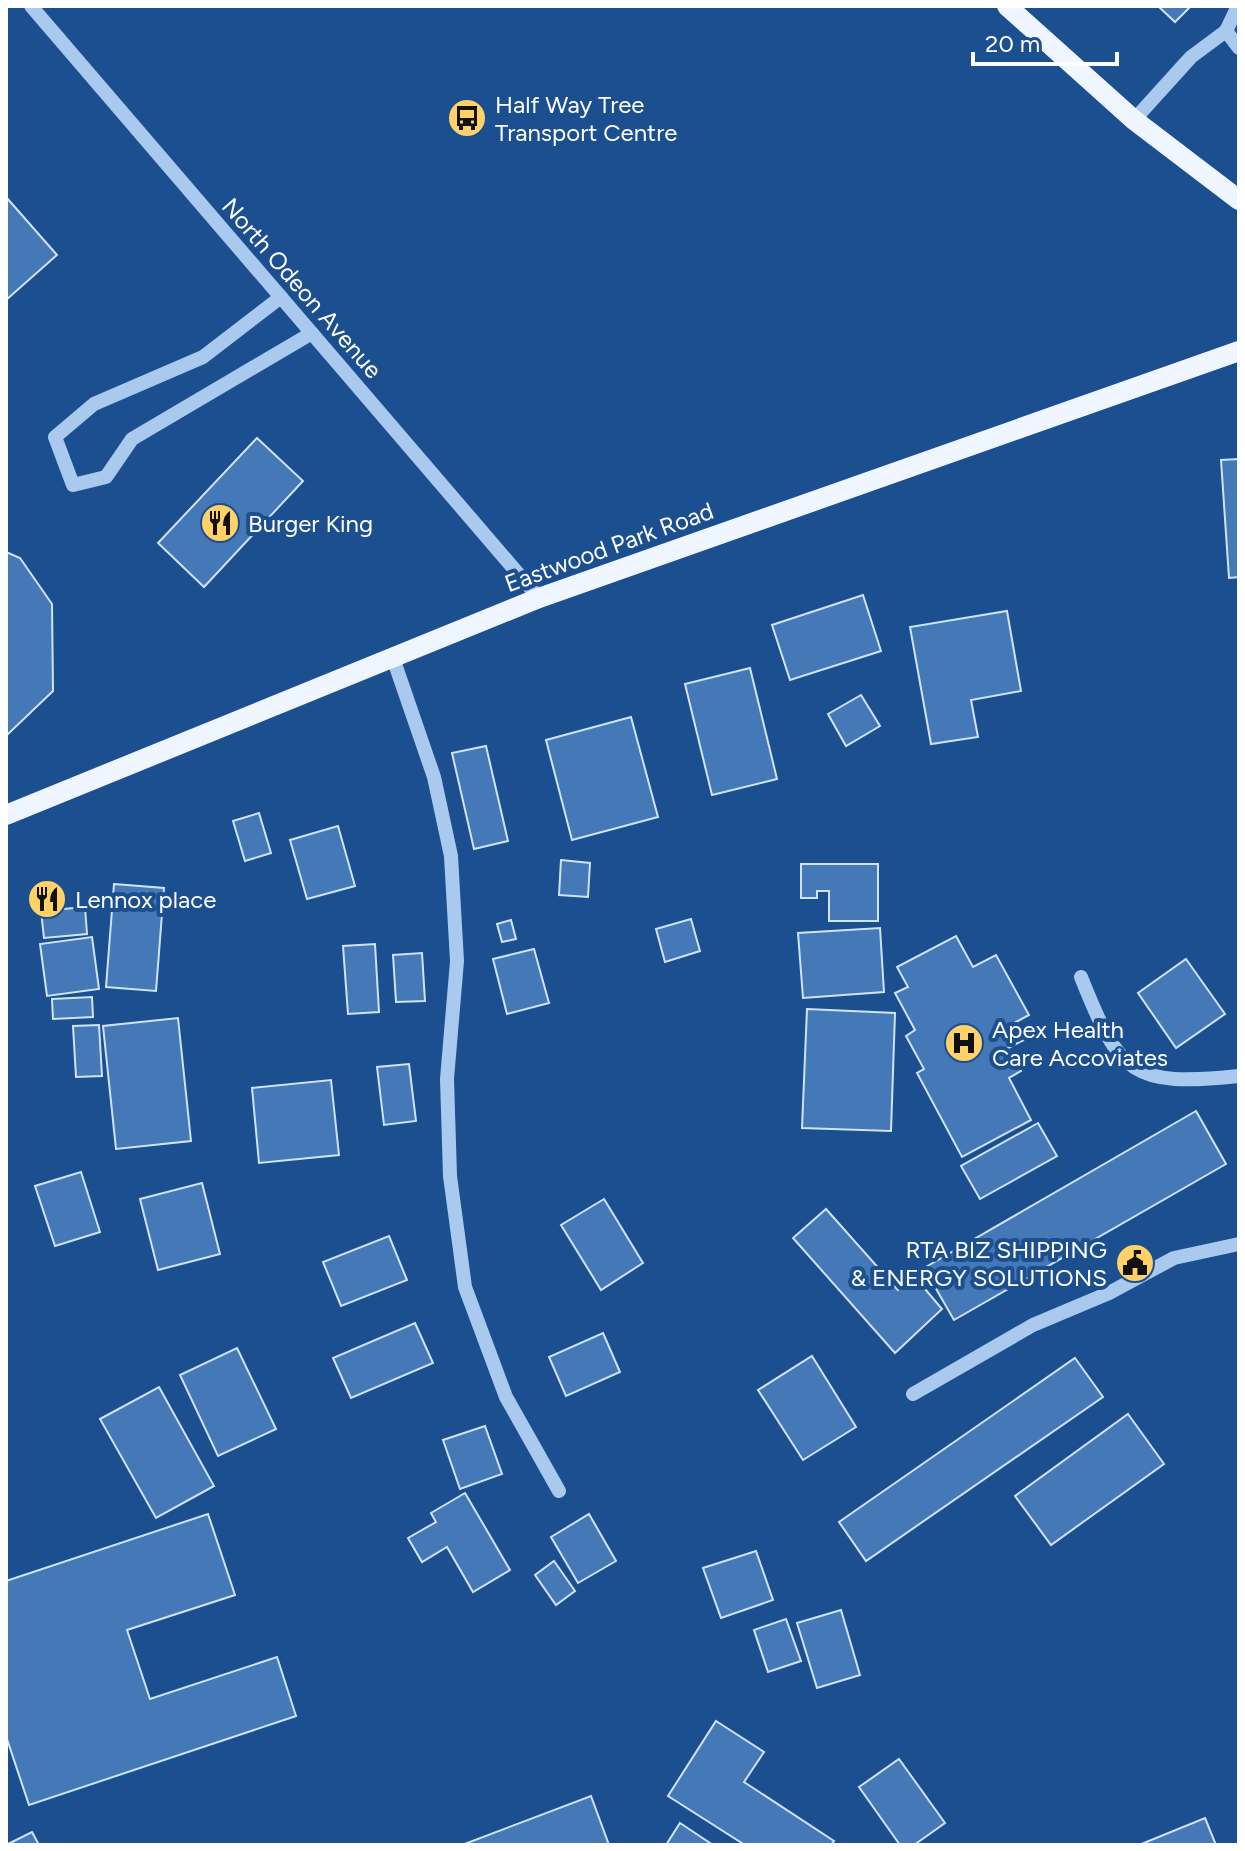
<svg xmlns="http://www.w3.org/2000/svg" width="1245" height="1851" viewBox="0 0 1245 1851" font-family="Figtree,sans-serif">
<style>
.building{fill:#4478b7;stroke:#cfe3fa;stroke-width:2}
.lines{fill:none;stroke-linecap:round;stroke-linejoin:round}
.minor{stroke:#a9c9ee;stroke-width:14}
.major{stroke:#f0f6ff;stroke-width:20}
.labels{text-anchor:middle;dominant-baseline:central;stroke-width:8;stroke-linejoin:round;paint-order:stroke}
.poi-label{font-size:24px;fill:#fff;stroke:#1b4f8f;text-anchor:start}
.street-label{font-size:24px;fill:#fff;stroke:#1b4f8f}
</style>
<rect width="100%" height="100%" fill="#1b4f8f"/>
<g class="building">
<polygon points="1158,6 1191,6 1175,22"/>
<polygon points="6,197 57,255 6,300"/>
<polygon points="257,438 303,481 204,587 158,543"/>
<polygon points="1239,459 1239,577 1229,578 1221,460"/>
<polygon points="6,552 20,558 52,604 53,691 6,736"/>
<polygon points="863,595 881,651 790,680 772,625"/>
<polygon points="1007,611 1021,691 971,700 978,737 931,744 910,627"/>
<polygon points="750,668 777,779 712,795 685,684"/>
<polygon points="861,695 880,726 846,746 828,714"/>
<polygon points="631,717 658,817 572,840 546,740"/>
<polygon points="486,746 508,841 474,849 452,753"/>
<polygon points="259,813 271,853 245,861 233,821"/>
<polygon points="338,826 355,886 307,899 290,840"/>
<polygon points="561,860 590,863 588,897 559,895"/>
<polygon points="801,864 878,864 878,921 829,921 829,891 817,891 817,898 801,898"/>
<polygon points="114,884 164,888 156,991 106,987"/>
<polygon points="85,907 87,934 44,938 41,911"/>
<polygon points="691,919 700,951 665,962 656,929"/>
<polygon points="511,920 516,939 502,942 497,924"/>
<polygon points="880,928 884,992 803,998 798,933"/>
<polygon points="956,936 973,967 996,955 1029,1015 1016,1022 1026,1039 1008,1048 1021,1071 1009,1078 1031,1120 962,1157 917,1073 924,1069 906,1036 915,1030 895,993 908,987 897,967"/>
<polygon points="92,937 99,989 47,996 40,944"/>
<polygon points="375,944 379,1012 348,1014 343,946"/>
<polygon points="534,949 549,1003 507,1014 493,959"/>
<polygon points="422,953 425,1001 396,1002 393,955"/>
<polygon points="1186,959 1225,1014 1176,1048 1138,993"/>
<polygon points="92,997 93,1017 53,1019 52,999"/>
<polygon points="807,1009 895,1013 891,1131 802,1128"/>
<polygon points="178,1018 191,1141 116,1149 103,1026"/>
<polygon points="99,1025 102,1076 76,1077 73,1026"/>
<polygon points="409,1064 416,1121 384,1125 377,1067"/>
<polygon points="331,1080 339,1155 259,1163 252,1088"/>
<polygon points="1196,1111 1226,1164 954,1320 924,1268"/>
<polygon points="1038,1123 1057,1156 980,1199 961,1166"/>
<polygon points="81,1172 100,1232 55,1246 35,1186"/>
<polygon points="202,1183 220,1254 158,1270 140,1199"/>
<polygon points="604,1199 643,1263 601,1290 561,1225"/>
<polygon points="826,1209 898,1290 914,1276 942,1309 895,1353 793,1238"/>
<polygon points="389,1236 407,1280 341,1306 323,1262"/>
<polygon points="415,1323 433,1363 351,1398 333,1358"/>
<polygon points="603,1333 620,1372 566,1396 549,1357"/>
<polygon points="237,1348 276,1429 218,1456 180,1375"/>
<polygon points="812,1356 856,1427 803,1460 758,1390"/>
<polygon points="1075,1358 1103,1397 866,1561 839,1522"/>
<polygon points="159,1387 214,1486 156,1518 100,1419"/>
<polygon points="1128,1414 1164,1464 1051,1545 1015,1496"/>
<polygon points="485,1426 502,1474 460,1489 443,1440"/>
<polygon points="465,1493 510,1570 473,1592 447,1547 422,1562 408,1538 436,1522 431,1513"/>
<polygon points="208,1514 235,1595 127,1630 150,1699 277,1657 296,1716 29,1805 6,1736 6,1581"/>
<polygon points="589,1514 616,1561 578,1583 551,1537"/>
<polygon points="756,1551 773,1600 721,1618 703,1568"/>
<polygon points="554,1561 575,1591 556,1605 535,1575"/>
<polygon points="841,1610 860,1675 817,1688 797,1623"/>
<polygon points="786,1619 801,1661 768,1672 754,1630"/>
<polygon points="716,1721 764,1752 744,1782 834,1841 831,1845 745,1845 668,1796"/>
<polygon points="899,1759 945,1823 914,1845 900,1845 859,1787"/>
<polygon points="591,1796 609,1845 462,1845"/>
<polygon points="1205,1818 1216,1845 1139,1845"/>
<polygon points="680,1823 713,1845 666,1845"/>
<polygon points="32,1832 39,1845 6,1845"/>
</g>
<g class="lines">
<g class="minor">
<polyline points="31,6 539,598"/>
<polyline points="1226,31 1239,48"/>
<polyline points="1134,120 1191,57 1226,31 1238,6"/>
<polyline points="281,297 203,357 94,404 55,437 73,485 106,477 132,439 312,333"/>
<polyline points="393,658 434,777 451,856 457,961 447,1079 450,1176 465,1287 506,1397 559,1491"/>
<path d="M1081 977C1120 1075 1132 1087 1239 1076"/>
<polyline points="913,1394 1033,1325 1109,1293 1174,1258 1239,1244"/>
</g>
<g class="major">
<polyline points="1007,6 1134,120 1239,200"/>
<polyline points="6,815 539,598 1239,351"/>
</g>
</g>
<defs>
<symbol id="bus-disc" viewBox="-11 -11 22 22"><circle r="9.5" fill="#ffd166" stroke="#1b4f8f"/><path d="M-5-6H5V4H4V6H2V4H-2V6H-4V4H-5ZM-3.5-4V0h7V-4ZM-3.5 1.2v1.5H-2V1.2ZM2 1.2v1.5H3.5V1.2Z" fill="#111"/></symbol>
<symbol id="restaurant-disc" viewBox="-11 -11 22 22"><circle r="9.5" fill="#ffd166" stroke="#1b4f8f"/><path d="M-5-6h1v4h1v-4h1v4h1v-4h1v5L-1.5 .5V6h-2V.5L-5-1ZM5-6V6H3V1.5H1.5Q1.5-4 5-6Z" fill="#111"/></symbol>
<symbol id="hospital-disc" viewBox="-11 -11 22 22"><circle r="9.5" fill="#ffd166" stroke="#1b4f8f"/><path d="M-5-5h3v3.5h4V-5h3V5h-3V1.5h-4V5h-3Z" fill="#111"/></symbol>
<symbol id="civic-disc" viewBox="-11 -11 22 22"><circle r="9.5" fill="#ffd166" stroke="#1b4f8f"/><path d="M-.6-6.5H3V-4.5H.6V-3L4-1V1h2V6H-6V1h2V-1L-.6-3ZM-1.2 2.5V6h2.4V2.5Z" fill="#111"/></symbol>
</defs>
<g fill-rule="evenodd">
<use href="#bus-disc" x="445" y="96" width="44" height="44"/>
<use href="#restaurant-disc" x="198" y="501" width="44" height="44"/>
<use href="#restaurant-disc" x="25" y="877" width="44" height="44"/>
<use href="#hospital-disc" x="942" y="1021" width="44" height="44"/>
<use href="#civic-disc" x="1113" y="1241" width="44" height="44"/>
</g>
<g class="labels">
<g class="poi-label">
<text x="495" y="104">Half Way Tree<tspan x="495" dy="28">Transport Centre</tspan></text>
<text x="248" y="523">Burger King</text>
<text x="75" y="899">Lennox place</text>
<text x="992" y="1029">Apex Health<tspan x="992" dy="28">Care Accoviates</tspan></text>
<text x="1107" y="1249" text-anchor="end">RTA BIZ SHIPPING<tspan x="1107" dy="28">&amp; ENERGY SOLUTIONS</tspan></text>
</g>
<g class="street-label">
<text transform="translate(302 288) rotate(49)">North Odeon Avenue</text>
<text transform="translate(609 547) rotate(-20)">Eastwood Park Road</text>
</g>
</g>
<rect width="1245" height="1851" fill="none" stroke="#ffffff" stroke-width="16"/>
<path d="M973 52v12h144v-12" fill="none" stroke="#ffffff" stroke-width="4"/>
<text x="985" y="52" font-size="24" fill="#ffffff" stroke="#1b4f8f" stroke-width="6" paint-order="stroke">20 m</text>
</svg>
